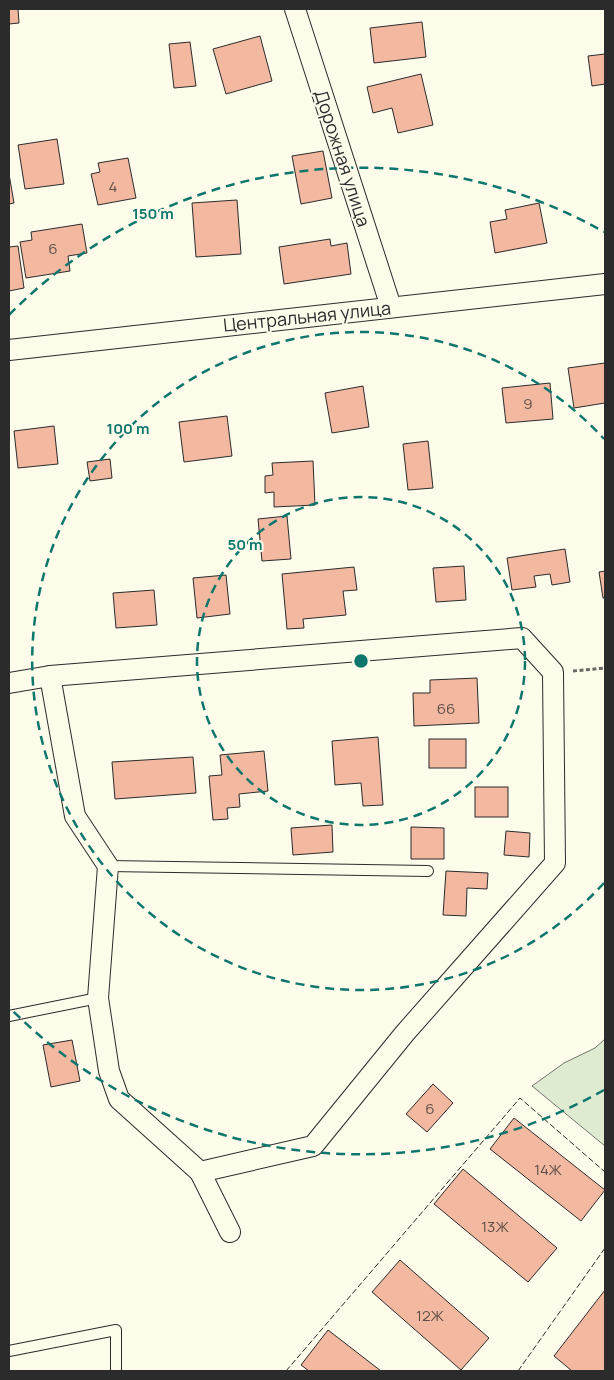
<svg xmlns="http://www.w3.org/2000/svg" width="614" height="1380" viewBox="0 0 614 1380" font-family="Manrope,sans-serif">
<style>
.green{fill:#deebd1;stroke:#74746e}
.building{fill:#f2b8a0;stroke:#2b2b2b}
.lines{fill:none;stroke-linecap:round;stroke-linejoin:round}
.service-casing{stroke:#2b2b2b;stroke-width:12}
.minor-casing{stroke:#2b2b2b;stroke-width:22}
.path{stroke:#6a6964;stroke-width:3;stroke-dasharray:4 2.5;stroke-linecap:butt}
.service{stroke:#fdfbea;stroke-width:10}
.minor{stroke:#fdfbea;stroke-width:20}
.fence{stroke:#2b2b2b;stroke-width:1;stroke-dasharray:6 2.5;stroke-linecap:butt}
.ring{fill:none;stroke:#0f766e;stroke-width:2.5;stroke-dasharray:9 6}
.labels{text-anchor:middle;dominant-baseline:central;stroke-width:4;stroke-linejoin:round;paint-order:stroke}
.number-label{font-size:15px;fill:#5d4e48}
.street-label{font-size:18px;fill:#2b2b2b;stroke:#fdfbea}
.centre{fill:#0f766e;stroke:#fdfbea;stroke-width:2.5}
.ring-label{font-size:15px;text-anchor:middle;font-weight:bold;fill:#0f766e;stroke:#fdfbea;stroke-width:4;stroke-linejoin:round;paint-order:stroke}
</style>
<rect width="100%" height="100%" fill="#fdfbea"/>
<polygon class="green" points="605,1039 605,1146 532,1086 564,1063 595,1048"/>
<g class="building">
<polygon points="9,9 18,9 19,23 9,24"/>
<polygon points="422,22 426,57 374,63 370,28"/>
<polygon points="260,36 272,81 226,94 213,49"/>
<polygon points="190,42 196,86 174,88 169,44"/>
<polygon points="605,54 605,84 592,86 588,56"/>
<polygon points="421,74 433,125 398,133 392,108 373,113 367,87"/>
<polygon points="57,139 64,184 25,189 18,145"/>
<polygon points="323,151 332,198 301,204 292,156"/>
<polygon points="128,158 136,198 98,205 91,174 100,172 98,163"/>
<polygon points="9,174 14,203 9,204"/>
<polygon points="237,200 241,254 196,257 192,203"/>
<polygon points="539,203 547,243 495,253 490,222 507,219 505,210"/>
<polygon points="82,224 87,253 68,256 70,271 26,278 20,242 32,240 31,232"/>
<polygon points="330,239 331,246 347,243 351,274 284,284 279,247"/>
<polygon points="18,246 24,288 9,291 9,247"/>
<polygon points="605,363 605,403 574,408 568,368"/>
<polygon points="550,383 553,419 506,423 502,388"/>
<polygon points="363,386 369,427 332,433 325,393"/>
<polygon points="227,416 232,456 184,462 179,422"/>
<polygon points="54,426 58,464 18,468 14,431"/>
<polygon points="428,441 433,488 408,490 403,444"/>
<polygon points="110,459 112,478 90,481 87,462"/>
<polygon points="313,461 315,505 274,507 274,492 265,493 265,476 273,475 272,463"/>
<polygon points="287,516 291,559 262,561 258,519"/>
<polygon points="565,549 570,582 552,585 550,574 534,576 536,587 512,590 507,558"/>
<polygon points="464,566 466,600 436,602 433,568"/>
<polygon points="354,567 357,590 343,591 346,615 303,619 304,628 287,629 282,574"/>
<polygon points="605,571 605,598 603,598 599,572"/>
<polygon points="226,575 230,614 197,618 193,578"/>
<polygon points="154,590 157,625 116,628 113,593"/>
<polygon points="477,678 479,723 414,726 413,693 430,693 430,680"/>
<polygon points="378,737 383,805 363,806 361,783 335,785 332,741"/>
<rect x="429" y="739" width="37" height="29"/>
<polygon points="264,751 268,791 239,794 240,807 227,808 228,819 213,820 209,776 222,775 220,755"/>
<polygon points="193,757 196,793 115,799 112,762"/>
<rect x="475" y="787" width="33" height="30"/>
<polygon points="332,825 333,852 293,855 291,828"/>
<polygon points="411,827 444,828 444,859 411,859"/>
<polygon points="506,831 530,833 529,857 504,855"/>
<polygon points="446,871 488,873 487,889 467,888 466,916 443,915"/>
<polygon points="72,1040 80,1081 51,1087 43,1045"/>
<polygon points="433,1084 453,1103 427,1132 406,1114"/>
<polygon points="514,1118 605,1190 581,1221 490,1149"/>
<polygon points="463,1169 557,1248 528,1282 434,1204"/>
<polygon points="400,1260 489,1338 461,1370 372,1292"/>
<polygon points="605,1290 605,1371 572,1371 554,1356"/>
<polygon points="328,1330 381,1371 309,1371 301,1365"/>
</g>
<g class="lines">
<defs>
<g id="service">
<polyline points="108,866 428,871"/>
<polyline points="9,1016 98,998"/>
<polyline points="9,1351 116,1330 116,1371"/>
</g>
<g id="minor">
<polyline points="295,9 391,307"/>
<polyline points="9,350 605,284"/>
<polyline points="50,676 75,816 108,866 98,998 109,1071 119,1099 200,1172 230,1232"/>
<polyline points="9,683 50,676 522,638 553,672 555,863 405,1033 313,1146 200,1172"/>
</g>
</defs>
<use href="#service" class="service-casing"/>
<use href="#minor" class="minor-casing"/>
<polyline class="path" points="573,671 605,668"/>
<use href="#service" class="service"/>
<use href="#minor" class="minor"/>
<g class="fence">
<polyline points="286,1371 520,1098 605,1172"/>
<polyline points="518,1371 605,1248"/>
</g>
</g>
<g class="ring">
<circle cx="361" cy="661" r="164"/>
<path d="M604 883A329 329 0 1 1 604 439"/>
<path d="M604 1090A493 493 0 0 1 9 1007M9 315A493 493 0 0 1 604 232"/>
</g>
<g class="labels">
<g class="number-label">
<text x="113" y="186">4</text>
<text x="53" y="248">6</text>
<text x="528" y="403">9</text>
<text x="446" y="708">66</text>
<text x="430" y="1108">6</text>
<text x="548" y="1169">14Ж</text>
<text x="495" y="1226">13Ж</text>
<text x="430" y="1315">12Ж</text>
</g>
<g class="street-label">
<text transform="translate(343 158) rotate(72)">Дорожная улица</text>
<text transform="translate(307 316) rotate(-6)">Центральная улица</text>
</g>
</g>
<circle cx="361" cy="661" r="8" class="centre"/>
<g class="ring-label">
<text x="153" y="219">150 m</text>
<text x="128" y="434">100 m</text>
<text x="245" y="550">50 m</text>
</g>
<rect width="614" height="1380" fill="none" stroke="#2b2b2b" stroke-width="20"/>
</svg>
